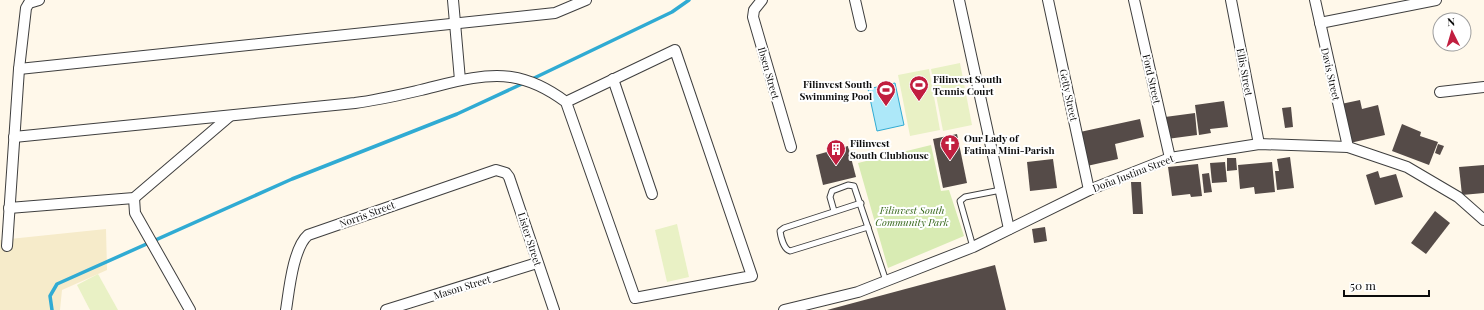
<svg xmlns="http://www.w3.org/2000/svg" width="1484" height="310" viewBox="0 0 1484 310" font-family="'Playfair Display',serif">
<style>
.farmland{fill:#f6ebca}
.green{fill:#d8ebb3}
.pitch{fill:#e9f1c5}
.water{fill:#ade8f9;stroke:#30abd3}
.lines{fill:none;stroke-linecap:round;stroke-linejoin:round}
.stream{stroke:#30abd3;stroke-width:3.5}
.building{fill:#554b48}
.lane-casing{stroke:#3f3f3f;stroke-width:7}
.street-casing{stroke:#3f3f3f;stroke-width:12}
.lane{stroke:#fff;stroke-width:5}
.street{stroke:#fff;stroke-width:10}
.labels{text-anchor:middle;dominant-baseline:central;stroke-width:4;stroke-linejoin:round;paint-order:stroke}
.street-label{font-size:10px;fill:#0c0c0c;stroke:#fff}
.poi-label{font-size:10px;font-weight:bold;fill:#0c0c0c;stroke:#fff;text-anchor:start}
.park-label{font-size:10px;font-style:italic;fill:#35661a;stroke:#fff}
</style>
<rect width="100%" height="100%" fill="#fff8ea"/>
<polygon class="farmland" points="106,229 107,270 62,290 60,310 0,310 0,240"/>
<polygon class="green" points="931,145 941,191 949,190 964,236 888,268 858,163"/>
<g class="pitch">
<polygon points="960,63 972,125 943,131 931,69"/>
<polygon points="929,69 940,130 910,136 898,75"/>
<polygon points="677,224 689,277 667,282 655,230"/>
<polygon points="98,274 118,310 90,310 77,285"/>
</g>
<polygon class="water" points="895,83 904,125 877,131 868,89"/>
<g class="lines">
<g class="stream">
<polyline points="530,80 672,12 689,0"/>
<polyline points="52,310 50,296 57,284 292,179 457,114 524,83"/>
</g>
</g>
<g class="building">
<polygon points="1360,100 1362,109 1378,105 1385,135 1350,143 1341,104"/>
<polygon points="1224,101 1228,127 1210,129 1211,133 1199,135 1195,105"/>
<polygon points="1291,107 1293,127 1285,128 1282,108"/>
<polygon points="1195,113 1197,135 1167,139 1165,117"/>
<polygon points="1140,119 1144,137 1115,144 1118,159 1087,166 1080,132"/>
<polygon points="1402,124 1421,132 1420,136 1438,142 1429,165 1392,151"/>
<polygon points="957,134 967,183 943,188 933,139"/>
<polygon points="1438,144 1444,146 1440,155 1435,153"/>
<polygon points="848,146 856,177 823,185 816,155"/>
<polygon points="1290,157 1294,188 1277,190 1275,171 1279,171 1277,159"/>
<polygon points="1227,158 1236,158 1237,170 1227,171"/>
<polygon points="1053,159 1057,188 1030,191 1027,162"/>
<polygon points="1225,162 1227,182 1212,183 1210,163"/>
<polygon points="1272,162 1275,192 1255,194 1254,187 1240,189 1238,165"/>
<polygon points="1198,164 1202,196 1191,197 1190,194 1172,196 1168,167"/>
<polygon points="1484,165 1484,193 1462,195 1459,167"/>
<polygon points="1378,171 1380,178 1396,174 1403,197 1375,205 1366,175"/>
<polygon points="1209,173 1212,192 1204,193 1202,174"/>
<polygon points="1131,182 1141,182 1143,214 1133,214"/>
<polygon points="1435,211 1450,223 1426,254 1411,243"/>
<polygon points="1045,227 1047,241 1034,243 1032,229"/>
<polygon points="995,265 1006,310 827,310"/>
</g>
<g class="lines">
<defs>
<g id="lane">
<path d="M861 203 784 228 780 231C781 238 784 249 790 251L868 227"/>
<polyline points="834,211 830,197 832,191 848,185 854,186 886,281"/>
<polyline points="973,247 960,201 965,197 1001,190"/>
</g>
<g id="street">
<polyline points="453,0 460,80"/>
<polyline points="762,0 754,10 753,17 791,147"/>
<polyline points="855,0 861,26"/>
<polyline points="959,0 1009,229"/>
<polyline points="1048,0 1089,190"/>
<polyline points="1134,0 1170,158"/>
<polyline points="1231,0 1259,144"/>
<polyline points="1315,0 1348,147"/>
<polyline points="1320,23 1436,0"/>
<polyline points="19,69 555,13 586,0"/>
<polyline points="613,79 652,194"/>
<polyline points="1440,92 1484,87"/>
<path d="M14 137 355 103C378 100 399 95 421 90 450 83 481 73 511 77 531 80 550 90 566 102L635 298 752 276 675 50 566 102"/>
<polyline points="134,198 135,213 190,310"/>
<polyline points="9,208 134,198 230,116"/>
<polyline points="7,246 19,69 26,8 29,3 39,0"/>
<path d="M286 310C289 291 293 248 308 235L496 170 506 173 509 177 554 310"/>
<polyline points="386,310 537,263"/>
<polyline points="784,310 858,292 886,281 973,247 1089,190 1170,158 1259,144 1348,147 1407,167 1458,197 1484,220"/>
</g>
</defs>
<use href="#lane" class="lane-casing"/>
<use href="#street" class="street-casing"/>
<use href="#lane" class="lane"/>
<use href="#street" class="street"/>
</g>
<defs>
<symbol id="stadium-pin" viewBox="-11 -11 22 30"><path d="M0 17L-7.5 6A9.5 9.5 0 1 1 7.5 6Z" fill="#c11e3f" stroke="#fff"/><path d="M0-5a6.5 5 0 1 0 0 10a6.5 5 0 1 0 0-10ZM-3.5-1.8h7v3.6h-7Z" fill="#fff"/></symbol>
<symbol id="church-pin" viewBox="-11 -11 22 30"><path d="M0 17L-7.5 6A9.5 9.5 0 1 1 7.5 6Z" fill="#c11e3f" stroke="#fff"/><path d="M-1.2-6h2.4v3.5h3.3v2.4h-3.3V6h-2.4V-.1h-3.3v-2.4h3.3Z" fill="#fff"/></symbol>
<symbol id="building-pin" viewBox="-11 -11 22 30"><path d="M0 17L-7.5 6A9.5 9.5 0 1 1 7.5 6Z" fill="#c11e3f" stroke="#fff"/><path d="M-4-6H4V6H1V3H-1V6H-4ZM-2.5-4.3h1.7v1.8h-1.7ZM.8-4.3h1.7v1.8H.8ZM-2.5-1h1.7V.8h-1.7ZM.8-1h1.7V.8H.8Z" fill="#fff"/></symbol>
</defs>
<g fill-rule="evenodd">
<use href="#stadium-pin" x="908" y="74" width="22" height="30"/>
<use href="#stadium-pin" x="875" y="79" width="22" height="30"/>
<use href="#church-pin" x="939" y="133" width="22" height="30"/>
<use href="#building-pin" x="825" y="138" width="22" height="30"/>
</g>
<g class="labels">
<g class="street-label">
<text transform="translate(1245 72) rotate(79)">Ellis Street</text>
<text transform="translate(769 73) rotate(74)">Ibsen Street</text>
<text transform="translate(1331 74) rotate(77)">Davis Street</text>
<text transform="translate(1152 79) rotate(77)">Ford Street</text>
<text transform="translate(1069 95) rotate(78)">Getty Street</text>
<text transform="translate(1133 173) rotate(-21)">Doña Justina Street</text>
<text transform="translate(367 214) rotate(-20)">Norris Street</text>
<text transform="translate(530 239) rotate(72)">Lister Street</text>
<text transform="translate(462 287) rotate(-17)">Mason Street</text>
</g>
<g class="poi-label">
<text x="933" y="79">Filinvest South<tspan x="933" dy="12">Tennis Court</tspan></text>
<text x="872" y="84" text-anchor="end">Filinvest South<tspan x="872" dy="12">Swimming Pool</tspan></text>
<text x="964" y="138">Our Lady of<tspan x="964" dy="12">Fatima Mini-Parish</tspan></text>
<text x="850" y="143">Filinvest<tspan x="850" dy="12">South Clubhouse</tspan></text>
</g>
<g class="park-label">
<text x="912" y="210">Filinvest South<tspan x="912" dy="12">Community Park</tspan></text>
</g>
</g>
<g transform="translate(1452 32) rotate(355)"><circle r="19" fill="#ffffff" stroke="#9e9e9e"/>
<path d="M0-3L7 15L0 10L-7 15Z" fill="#c11e3f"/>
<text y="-6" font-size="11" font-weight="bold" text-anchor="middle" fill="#0c0c0c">N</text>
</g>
<path d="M1344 290v6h85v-6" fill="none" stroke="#0c0c0c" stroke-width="2"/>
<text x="1350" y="290" font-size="12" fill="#0c0c0c" stroke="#ffffff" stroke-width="3" paint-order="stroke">50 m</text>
</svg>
